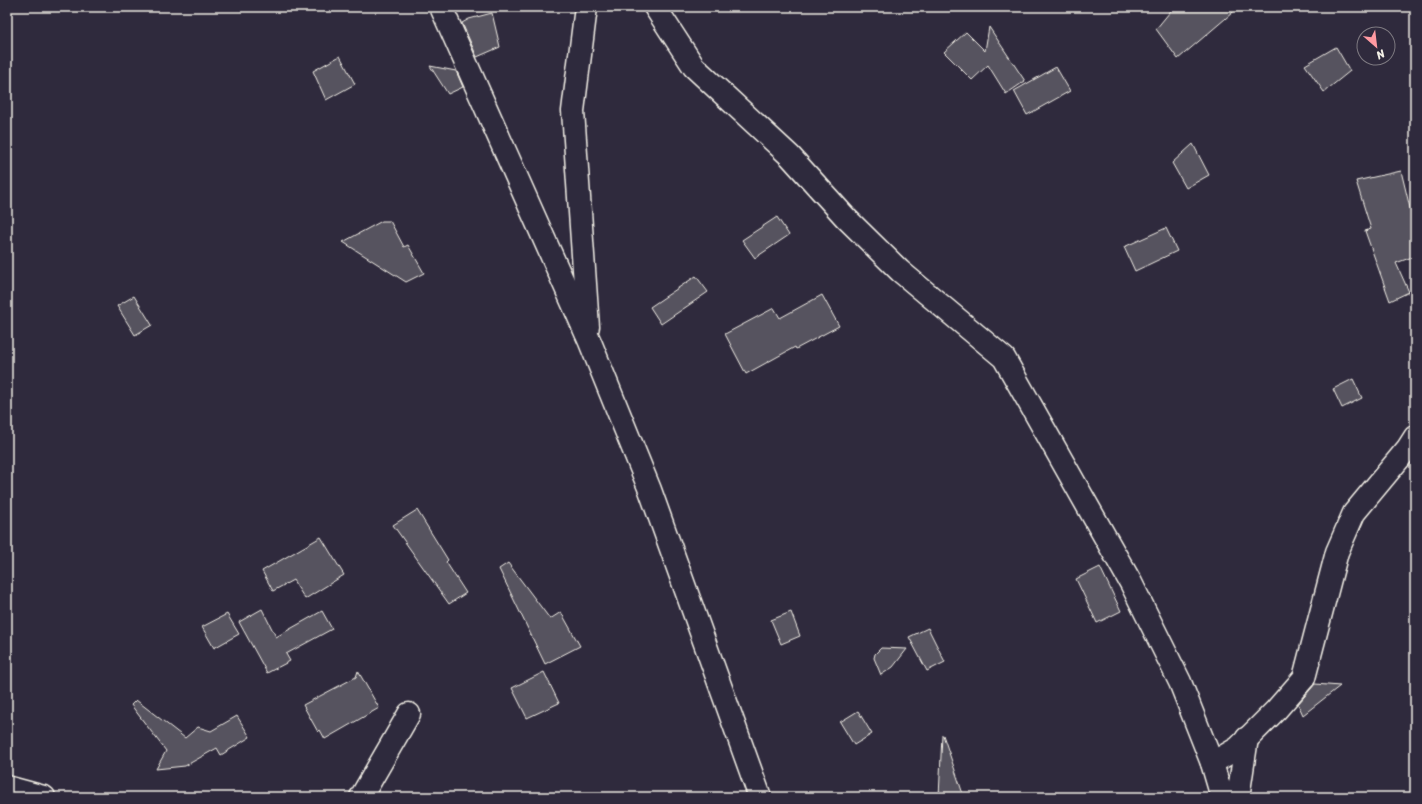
<svg xmlns="http://www.w3.org/2000/svg" width="1422" height="804" viewBox="0 0 1422 804" font-family="Sriracha,sans-serif">
<style>
.building{fill:#56525f;stroke:#f4f1e8}
.lines{fill:none;stroke-linecap:round;stroke-linejoin:round}
.minor-casing{stroke:#f4f1e8;stroke-width:25}
.minor{stroke:#2f2a3d;stroke-width:22}
</style>
<rect width="100%" height="100%" fill="#2f2a3d"/>
<filter id="ink" filterUnits="userSpaceOnUse"><feTurbulence type="fractalNoise" baseFrequency=".025" numOctaves="2"/><feDisplacementMap in="SourceGraphic" scale="8" xChannelSelector="R" yChannelSelector="G"/><feConvolveMatrix kernelMatrix="1 2 1 2 8 2 1 2 1" color-interpolation-filters="sRGB"/></filter>
<g filter="url(#ink)">
<g class="building">
<polygon points="1174,7 1239,7 1178,59 1156,29"/>
<polygon points="492,13 500,47 477,57 462,23 469,19"/>
<polygon points="989,27 1025,81 1006,94 988,65 972,80 944,52 966,32 985,51"/>
<polygon points="1336,47 1350,71 1324,92 1305,65"/>
<polygon points="340,56 355,84 326,100 313,71"/>
<polygon points="430,66 456,71 463,87 448,94"/>
<polygon points="1056,67 1070,91 1027,115 1014,91"/>
<polygon points="1193,144 1209,175 1186,188 1172,163"/>
<polygon points="1401,171 1411,212 1415,211 1415,256 1396,263 1409,292 1390,301 1365,231 1371,229 1356,181"/>
<polygon points="777,217 789,235 755,258 742,240"/>
<polygon points="382,221 390,221 404,247 408,245 424,273 406,282 343,242"/>
<polygon points="1166,228 1177,251 1135,271 1124,247"/>
<polygon points="696,276 708,292 661,324 650,307"/>
<polygon points="822,295 839,326 796,349 795,347 746,374 725,334 774,308 780,318"/>
<polygon points="134,296 152,325 135,335 117,306"/>
<polygon points="1353,379 1362,398 1342,408 1333,389"/>
<polygon points="417,510 448,560 446,562 466,593 449,604 393,525"/>
<polygon points="321,537 344,575 305,599 293,580 273,591 262,571"/>
<polygon points="508,563 550,619 561,612 580,646 545,664 499,569"/>
<polygon points="1100,567 1121,611 1097,623 1076,579"/>
<polygon points="262,609 276,637 322,611 332,629 286,654 290,661 267,673 239,622"/>
<polygon points="791,612 800,636 781,644 771,620"/>
<polygon points="227,614 239,634 214,648 202,627"/>
<polygon points="928,628 945,662 927,671 909,637"/>
<polygon points="881,648 907,649 893,667 881,675 874,658 875,654"/>
<polygon points="358,671 379,708 325,739 320,730 318,732 303,705 356,677"/>
<polygon points="544,672 559,703 527,718 512,688"/>
<polygon points="1315,684 1340,686 1303,715 1298,704"/>
<polygon points="136,700 185,738 198,727 211,731 237,716 250,737 221,755 217,748 185,766 156,769 166,751 131,705"/>
<polygon points="858,711 872,734 854,745 840,722"/>
<polygon points="942,735 943,735 964,797 939,797"/>
</g>
<g class="lines">
<defs>
<g id="minor">
<polyline points="441,7 590,342 650,490 760,797"/>
<polyline points="586,7 573,111 588,327"/>
<polyline points="655,7 694,67 790,156 846,218 900,271 1004,358 1131,583 1180,682 1212,763 1222,797"/>
<polyline points="1212,763 1238,748 1276,710 1304,678 1337,552 1354,513 1408,448 1415,437"/>
<polyline points="7,787 44,797"/>
<polyline points="361,797 409,714"/>
<polyline points="1238,797 1247,738"/>
</g>
</defs>
<use href="#minor" class="minor-casing"/>
<use href="#minor" class="minor"/>
</g>
</g>
<rect width="1422" height="804" fill="none" stroke="#2f2a3d" stroke-width="24"/>
<rect x="12" y="12" width="1398" height="780" fill="none" stroke="#f4f1e8" stroke-width="1.5" filter="url(#ink)"/>
<g transform="translate(1376 46) rotate(152)"><circle r="19" fill="#2f2a3d" stroke="#7e7a81"/>
<path d="M0-3L7 15L0 10L-7 15Z" fill="#ff9aa2"/>
<text y="-6" font-size="11" font-weight="bold" text-anchor="middle" fill="#f4f1e8">N</text>
</g>
</svg>
